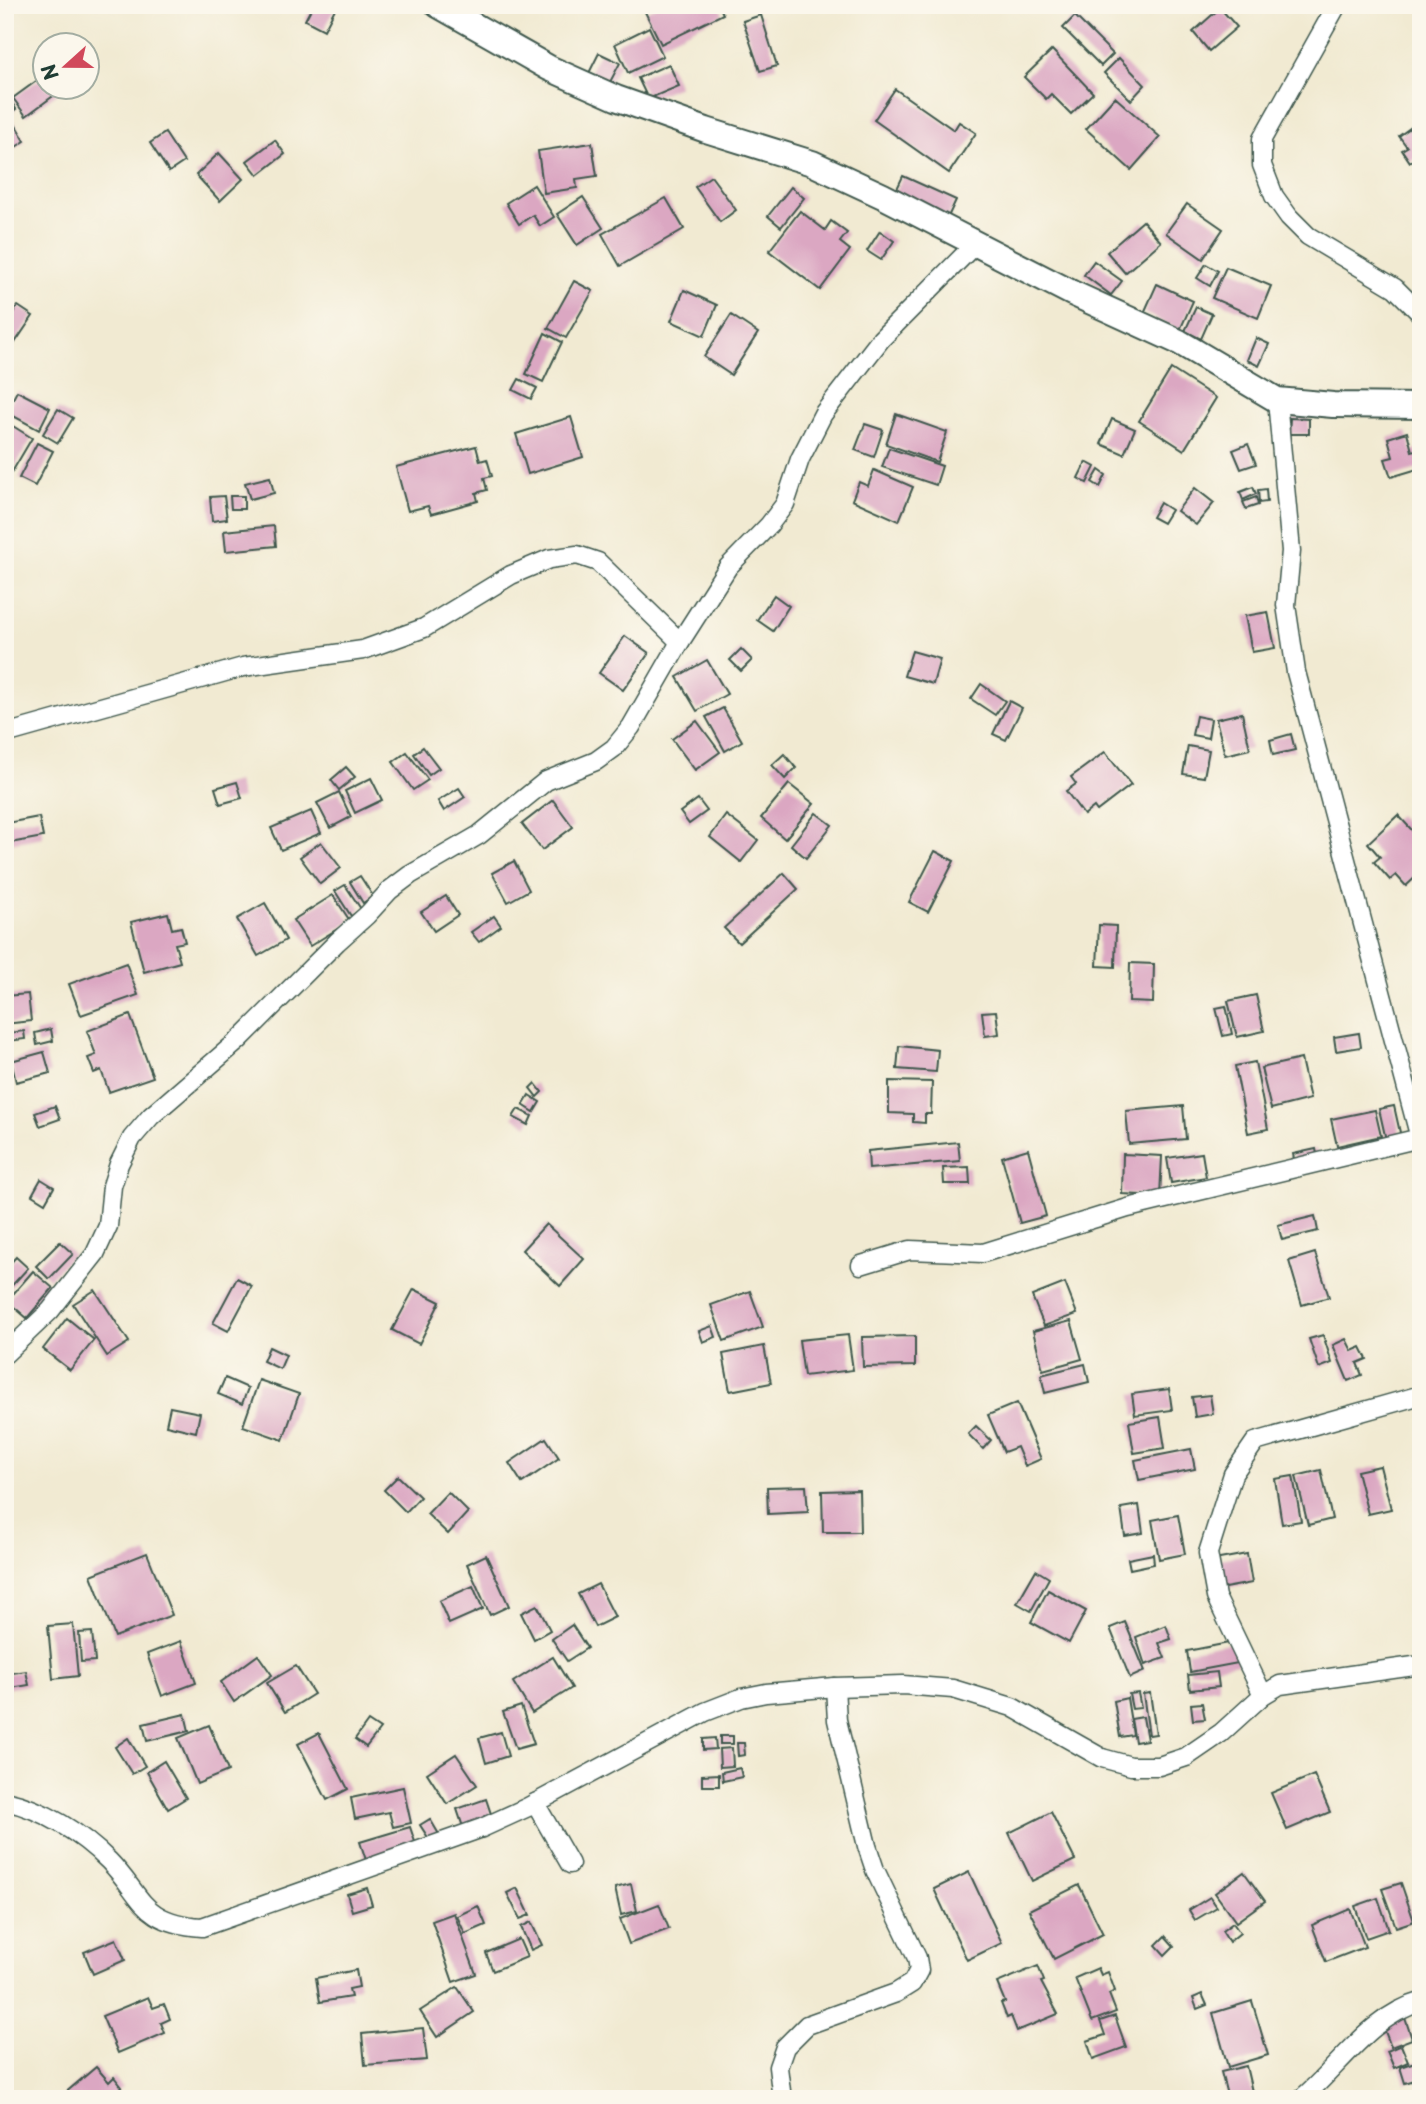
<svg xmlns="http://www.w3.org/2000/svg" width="1426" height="2104" viewBox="0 0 1426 2104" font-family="'Playpen Sans',sans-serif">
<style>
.building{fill:#dba7c2}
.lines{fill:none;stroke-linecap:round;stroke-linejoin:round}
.street-casing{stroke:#3e574c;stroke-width:21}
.secondary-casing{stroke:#3e574c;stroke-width:28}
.street{stroke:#fff;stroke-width:18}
.secondary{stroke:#fff;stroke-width:24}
</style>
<rect width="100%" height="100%" fill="#fbf7ec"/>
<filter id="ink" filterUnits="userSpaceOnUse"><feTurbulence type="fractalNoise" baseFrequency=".0143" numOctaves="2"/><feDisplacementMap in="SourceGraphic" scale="14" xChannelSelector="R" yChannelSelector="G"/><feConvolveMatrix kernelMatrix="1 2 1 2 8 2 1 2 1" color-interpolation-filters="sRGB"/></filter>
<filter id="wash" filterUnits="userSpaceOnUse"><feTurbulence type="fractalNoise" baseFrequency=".00686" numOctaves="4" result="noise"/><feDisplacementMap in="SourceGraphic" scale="28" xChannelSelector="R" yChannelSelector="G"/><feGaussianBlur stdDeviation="1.57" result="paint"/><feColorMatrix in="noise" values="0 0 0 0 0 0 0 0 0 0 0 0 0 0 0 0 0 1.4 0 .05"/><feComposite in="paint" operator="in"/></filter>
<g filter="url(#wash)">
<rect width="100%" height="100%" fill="#f1ead2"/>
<g id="blocks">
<g class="building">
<polygon points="313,5 337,5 324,30 305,20"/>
<polygon points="659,5 719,5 723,14 661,44 645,12"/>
<polygon points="1220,8 1237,27 1209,51 1193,32"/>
<polygon points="761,15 777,66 760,71 743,21"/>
<polygon points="1075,16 1113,54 1101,66 1063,28"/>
<polygon points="649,27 663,56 628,73 615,44"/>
<polygon points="1052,50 1093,93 1071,114 1051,94 1046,99 1024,77"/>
<polygon points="599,53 620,63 609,84 589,73"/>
<polygon points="1119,58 1145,85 1131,100 1104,73"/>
<polygon points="669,64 679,86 648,99 638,78"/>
<polygon points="46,74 46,88 64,88 26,116 13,98"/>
<polygon points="895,89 954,130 959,122 976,133 949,173 874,120"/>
<polygon points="5,92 16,109 9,114 25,141 5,154"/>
<polygon points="1115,97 1160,137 1131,170 1086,129"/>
<polygon points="1421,120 1421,166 1415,158 1410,162 1402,150 1407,147 1399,136"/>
<polygon points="165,133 184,162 169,172 150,143"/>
<polygon points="275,140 285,154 258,175 247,161"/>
<polygon points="592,143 597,176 576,179 577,188 544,193 538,151"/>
<polygon points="219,153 243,179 220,201 196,175"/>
<polygon points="711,176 736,210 720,222 695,187"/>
<polygon points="903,176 956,200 948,217 895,193"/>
<polygon points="534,185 554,217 540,226 533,215 519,224 506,203"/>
<polygon points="791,187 804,198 781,227 768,216"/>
<polygon points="583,197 603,228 577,245 557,214"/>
<polygon points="666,198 684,229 620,266 602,234"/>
<polygon points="1187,204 1223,229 1203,259 1166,233"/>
<polygon points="800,211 825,230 831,221 847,233 840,242 850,250 820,290 769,251"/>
<polygon points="1143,221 1161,242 1125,273 1107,252"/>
<polygon points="880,231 894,241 881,260 867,251"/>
<polygon points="1094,261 1122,281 1111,295 1084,275"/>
<polygon points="1206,264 1218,271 1210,286 1197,278"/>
<polygon points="1226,267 1271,286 1258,318 1212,298"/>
<polygon points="574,281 593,291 566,338 548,328"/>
<polygon points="1157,284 1193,301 1180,330 1144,313"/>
<polygon points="684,290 717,305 704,336 671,321"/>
<polygon points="18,306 33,316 12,347 5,342 5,324"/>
<polygon points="1196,307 1212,314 1201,339 1185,331"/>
<polygon points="731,315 758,333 731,375 704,357"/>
<polygon points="545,333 562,342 543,382 526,374"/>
<polygon points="1256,338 1269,344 1259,366 1247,360"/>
<polygon points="1171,369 1216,398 1184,450 1139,421"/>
<polygon points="519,379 537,388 531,399 513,390"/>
<polygon points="17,391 50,408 39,430 6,412"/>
<polygon points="58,409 73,418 58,443 43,434"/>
<polygon points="896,414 947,432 937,462 886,444"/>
<polygon points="571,417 583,457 528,474 516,434"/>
<polygon points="1290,418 1309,419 1309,434 1289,434"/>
<polygon points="1112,419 1135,429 1124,454 1101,444"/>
<polygon points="8,423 32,438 12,472 5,468 5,428"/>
<polygon points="865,424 883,430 874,457 855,450"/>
<polygon points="1407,432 1412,451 1419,449 1421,468 1391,477 1385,459 1393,457 1388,438"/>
<polygon points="37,443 53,451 35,486 19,478"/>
<polygon points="1248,444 1256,464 1241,469 1233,450"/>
<polygon points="476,446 480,461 487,459 492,476 484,478 487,490 476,493 478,501 431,514 428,506 408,511 396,467"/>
<polygon points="889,448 942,466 936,485 882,467"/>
<polygon points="1086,462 1095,467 1087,483 1078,478"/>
<polygon points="874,470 913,487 899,521 852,500 859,482 868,486"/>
<polygon points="1099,470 1106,475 1100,487 1092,482"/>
<polygon points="270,477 274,493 250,499 245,483"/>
<polygon points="1253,487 1256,494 1243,500 1240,492"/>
<polygon points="1195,488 1214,503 1196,525 1177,511"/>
<polygon points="1266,489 1267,502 1259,503 1258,490"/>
<polygon points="224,496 227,519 212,521 210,497"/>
<polygon points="230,496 244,496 244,509 231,509"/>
<polygon points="1256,497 1258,505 1246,509 1243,502"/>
<polygon points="1160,503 1171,510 1163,523 1152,517"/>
<polygon points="274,526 276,546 226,551 224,531"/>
<polygon points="774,595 789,606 773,631 757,620"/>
<polygon points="1268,612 1275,648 1252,652 1245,616"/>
<polygon points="625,636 649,653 623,690 599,673"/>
<polygon points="741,649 752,660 741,671 730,660"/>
<polygon points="912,651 940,659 933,684 904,676"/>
<polygon points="707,660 727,694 697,711 677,677"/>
<polygon points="981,684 1005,701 995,715 971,699"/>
<polygon points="1009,701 1022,708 1006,740 993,734"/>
<polygon points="723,708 742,741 725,751 706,717"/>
<polygon points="1242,713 1250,749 1225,755 1216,719"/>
<polygon points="1196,716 1211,719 1208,738 1192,735"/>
<polygon points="697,721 720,752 695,770 672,739"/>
<polygon points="1291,734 1295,750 1273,755 1270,740"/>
<polygon points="1188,746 1209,750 1204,777 1183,774"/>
<polygon points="423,747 439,768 429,775 414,754"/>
<polygon points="407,752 428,780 413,790 393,762"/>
<polygon points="1105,752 1131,785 1097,811 1094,807 1084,815 1066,791 1076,784 1071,777"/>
<polygon points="784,754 796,768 785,779 772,765"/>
<polygon points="346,767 355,777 339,790 331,780"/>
<polygon points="371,778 382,800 355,813 345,791"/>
<polygon points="237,782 242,798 220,804 215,788"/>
<polygon points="789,784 814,804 785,839 761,818"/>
<polygon points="459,788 465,797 444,811 438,801"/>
<polygon points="339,792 351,817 330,828 317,803"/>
<polygon points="698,799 707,811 689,824 680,812"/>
<polygon points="553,800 573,827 542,850 522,824"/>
<polygon points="311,811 321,833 281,850 271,828"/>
<polygon points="816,813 832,825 806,858 791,845"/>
<polygon points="726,815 758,840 741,862 710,837"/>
<polygon points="1398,815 1421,840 1421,872 1406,886 1396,875 1390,880 1374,862 1380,857 1368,843"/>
<polygon points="39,817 43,837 10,843 7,823"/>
<polygon points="321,842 341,868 320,884 300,857"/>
<polygon points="935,851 954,861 928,912 909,902"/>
<polygon points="514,861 529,890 508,902 492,873"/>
<polygon points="784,873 798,889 739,943 724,928"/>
<polygon points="360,876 373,896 363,903 350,882"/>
<polygon points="345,885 361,909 351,916 335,891"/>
<polygon points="333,895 350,921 310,946 293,920"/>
<polygon points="446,896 458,915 434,931 421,912"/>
<polygon points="265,903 286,940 258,956 237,919"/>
<polygon points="168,913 172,929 181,927 185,942 175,944 180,962 144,972 131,922"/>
<polygon points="494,916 501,926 479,942 471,932"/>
<polygon points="1099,925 1116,926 1115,967 1097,966"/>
<polygon points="126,963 138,995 81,1015 69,984"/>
<polygon points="1130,963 1154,964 1153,1003 1129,1002"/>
<polygon points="28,994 31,1021 5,1024 5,996"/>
<polygon points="1256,995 1264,1031 1237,1037 1228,1001"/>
<polygon points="1226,1006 1232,1034 1223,1036 1216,1008"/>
<polygon points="996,1011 999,1034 985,1036 982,1012"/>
<polygon points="130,1015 153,1077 109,1092 101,1070 94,1073 88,1058 96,1055 87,1031"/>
<polygon points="51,1029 53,1041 37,1045 35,1033"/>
<polygon points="24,1031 25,1039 9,1041 8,1033"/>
<polygon points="1359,1033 1361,1047 1336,1051 1334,1037"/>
<polygon points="899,1046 938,1050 936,1072 897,1069"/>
<polygon points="44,1052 50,1073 16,1082 11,1061"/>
<polygon points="1301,1059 1310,1099 1271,1109 1261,1068"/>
<polygon points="1255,1062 1268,1129 1248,1133 1235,1066"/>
<polygon points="889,1081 932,1082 931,1114 925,1114 925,1123 913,1122 913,1114 889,1113"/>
<polygon points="535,1083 542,1092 537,1097 530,1088"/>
<polygon points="529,1095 540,1102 534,1112 523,1105"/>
<polygon points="55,1106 60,1119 40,1126 35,1113"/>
<polygon points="1183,1106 1186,1139 1129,1144 1126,1111"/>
<polygon points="1394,1106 1401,1137 1386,1140 1379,1109"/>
<polygon points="518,1109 532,1116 528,1125 513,1117"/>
<polygon points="1375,1110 1381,1136 1337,1146 1331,1119"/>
<polygon points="958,1142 960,1161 869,1169 868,1151"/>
<polygon points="1028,1149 1046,1216 1020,1223 1002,1157"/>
<polygon points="1316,1149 1318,1159 1295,1164 1293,1154"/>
<polygon points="1202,1153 1206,1177 1171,1183 1167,1158"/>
<polygon points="1123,1154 1162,1156 1160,1196 1122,1194"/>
<polygon points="969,1167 970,1184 944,1184 943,1168"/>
<polygon points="41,1179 54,1187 45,1203 32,1195"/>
<polygon points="1315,1216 1318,1231 1282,1240 1278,1225"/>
<polygon points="546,1224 584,1259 560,1286 522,1250"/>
<polygon points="60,1242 73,1254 49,1279 36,1266"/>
<polygon points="1315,1253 1329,1297 1302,1305 1289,1261"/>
<polygon points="16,1257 28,1268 5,1293 5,1269"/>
<polygon points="33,1271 53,1288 27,1318 7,1301"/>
<polygon points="237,1278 252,1286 228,1331 213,1323"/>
<polygon points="1065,1283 1077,1314 1044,1326 1032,1296"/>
<polygon points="414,1289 440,1302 419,1344 392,1330"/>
<polygon points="95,1290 129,1342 107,1356 73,1304"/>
<polygon points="750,1291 763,1327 724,1341 711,1305"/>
<polygon points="67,1318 94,1340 70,1370 43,1349"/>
<polygon points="1071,1321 1082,1359 1043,1370 1033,1331"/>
<polygon points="712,1326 716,1337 703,1342 699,1331"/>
<polygon points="848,1335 853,1370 804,1376 799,1340"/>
<polygon points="1323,1335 1332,1363 1319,1368 1309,1339"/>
<polygon points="915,1336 915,1366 863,1367 862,1337"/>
<polygon points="1346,1339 1352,1351 1361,1347 1367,1359 1357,1363 1362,1375 1348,1381 1333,1345"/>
<polygon points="764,1346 771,1383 730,1391 723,1354"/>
<polygon points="269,1347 286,1355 280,1369 263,1361"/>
<polygon points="1085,1364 1089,1382 1045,1393 1041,1375"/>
<polygon points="225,1378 248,1388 242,1404 218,1394"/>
<polygon points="259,1380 299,1394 283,1440 243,1426"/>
<polygon points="1169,1389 1172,1410 1135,1415 1132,1394"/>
<polygon points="1210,1395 1213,1414 1195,1417 1192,1397"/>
<polygon points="1017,1403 1041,1459 1025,1466 1017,1447 1004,1452 988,1415"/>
<polygon points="170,1407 200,1413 196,1432 166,1425"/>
<polygon points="1160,1417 1165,1448 1134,1453 1129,1422"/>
<polygon points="976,1426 991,1440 983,1449 968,1434"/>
<polygon points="546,1438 559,1458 522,1483 509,1463"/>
<polygon points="1191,1449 1195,1469 1139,1480 1135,1460"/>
<polygon points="1380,1466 1391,1509 1368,1514 1357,1471"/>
<polygon points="1321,1470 1332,1519 1308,1525 1296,1476"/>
<polygon points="398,1476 420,1497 406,1512 384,1490"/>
<polygon points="1293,1476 1301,1521 1282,1524 1275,1479"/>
<polygon points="806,1486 808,1512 768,1514 767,1487"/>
<polygon points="859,1490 860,1532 823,1532 822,1491"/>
<polygon points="448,1492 468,1512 448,1534 427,1514"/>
<polygon points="1139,1505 1143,1533 1125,1536 1121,1508"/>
<polygon points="1178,1515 1185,1554 1159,1559 1152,1520"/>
<polygon points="147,1553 172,1615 115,1637 91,1575"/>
<polygon points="1153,1554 1154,1564 1130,1569 1128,1559"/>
<polygon points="1247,1554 1252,1583 1219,1589 1214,1560"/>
<polygon points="486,1555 509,1606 490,1615 467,1564"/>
<polygon points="1036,1570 1049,1578 1031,1611 1017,1603"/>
<polygon points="598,1584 615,1617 595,1627 578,1594"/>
<polygon points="473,1586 483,1609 449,1624 439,1601"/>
<polygon points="1048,1590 1086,1611 1069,1643 1031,1622"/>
<polygon points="537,1605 550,1630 534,1639 521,1613"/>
<polygon points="1125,1622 1145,1671 1130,1678 1110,1628"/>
<polygon points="73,1624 78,1676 53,1679 48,1626"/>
<polygon points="572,1625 587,1648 567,1661 552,1639"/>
<polygon points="1166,1625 1171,1639 1159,1643 1165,1658 1145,1665 1136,1637"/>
<polygon points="92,1632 95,1661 81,1662 79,1633"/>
<polygon points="181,1641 196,1683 162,1696 147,1654"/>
<polygon points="1234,1642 1238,1663 1190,1672 1187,1651"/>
<polygon points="258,1655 272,1675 234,1702 221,1682"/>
<polygon points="553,1657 572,1688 532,1713 513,1682"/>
<polygon points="296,1666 314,1694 285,1712 267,1683"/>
<polygon points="26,1671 29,1685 5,1689 5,1674"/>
<polygon points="1217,1672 1219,1687 1190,1690 1188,1675"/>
<polygon points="1138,1693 1141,1708 1132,1709 1129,1694"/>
<polygon points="1150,1693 1156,1734 1149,1735 1143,1694"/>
<polygon points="1127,1698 1133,1735 1120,1737 1114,1701"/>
<polygon points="1202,1703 1205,1719 1193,1720 1191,1704"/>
<polygon points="521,1706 534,1744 516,1749 503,1712"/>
<polygon points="185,1714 189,1731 147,1741 143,1724"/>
<polygon points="1143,1717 1147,1740 1135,1742 1131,1719"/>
<polygon points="368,1721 380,1729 366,1747 355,1739"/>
<polygon points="209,1725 228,1771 197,1784 178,1738"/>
<polygon points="501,1732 508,1756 486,1763 479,1738"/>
<polygon points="319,1733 348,1789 327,1800 298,1744"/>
<rect x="720" y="1736" width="13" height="8"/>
<polygon points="128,1738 145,1766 132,1774 115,1747"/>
<polygon points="715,1738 716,1749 703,1750 703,1739"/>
<polygon points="737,1743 744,1743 745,1755 738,1756"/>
<polygon points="732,1748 733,1766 720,1767 719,1749"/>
<polygon points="456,1754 477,1785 447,1804 427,1773"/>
<polygon points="164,1761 186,1798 168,1809 147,1772"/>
<polygon points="740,1768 742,1777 723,1781 722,1772"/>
<polygon points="719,1774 719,1786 702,1786 702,1775"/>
<polygon points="1314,1775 1330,1812 1287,1830 1271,1793"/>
<polygon points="403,1787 411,1823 393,1827 389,1812 355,1819 351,1798"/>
<polygon points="486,1799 492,1817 463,1827 457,1809"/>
<polygon points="1051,1812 1075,1860 1032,1881 1009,1833"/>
<polygon points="430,1819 440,1836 431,1842 420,1825"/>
<polygon points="410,1827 416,1845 366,1860 360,1842"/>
<polygon points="969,1872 1002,1943 967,1960 934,1889"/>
<polygon points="1244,1872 1265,1901 1236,1922 1215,1893"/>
<polygon points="1401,1883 1414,1921 1396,1927 1382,1889"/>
<polygon points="631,1884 637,1911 621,1915 615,1888"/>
<polygon points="1079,1885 1103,1934 1054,1959 1029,1910"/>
<polygon points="367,1888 372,1905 352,1911 347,1894"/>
<polygon points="517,1888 530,1915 520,1919 507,1893"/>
<polygon points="1210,1897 1217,1907 1195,1920 1189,1910"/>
<polygon points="1378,1898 1389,1930 1366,1938 1355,1906"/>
<polygon points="659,1904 669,1929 629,1944 620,1919"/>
<polygon points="478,1906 486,1925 465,1934 457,1916"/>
<polygon points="1350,1909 1365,1947 1326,1962 1312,1925"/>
<polygon points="454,1913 476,1974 453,1982 432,1921"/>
<polygon points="531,1922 542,1945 531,1950 521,1927"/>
<polygon points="1233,1923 1240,1933 1229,1942 1222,1931"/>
<polygon points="1165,1936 1174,1946 1165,1955 1156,1945"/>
<polygon points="116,1939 125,1960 93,1974 84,1952"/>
<polygon points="519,1939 527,1957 493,1971 486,1953"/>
<polygon points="1038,1966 1044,1981 1041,1982 1058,2014 1017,2031 1011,2016 1007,2018 1001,2003 1005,2002 997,1983"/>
<polygon points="1098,1968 1101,1975 1108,1972 1115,1991 1109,1994 1116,2012 1092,2021 1075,1978"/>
<polygon points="356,1970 359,1987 349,1989 351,1997 320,2002 316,1978"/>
<polygon points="457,1987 474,2012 437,2037 420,2011"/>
<polygon points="1202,1994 1207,2005 1197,2009 1193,1998"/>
<polygon points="148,1997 153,2008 164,2004 170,2019 161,2023 165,2033 118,2053 102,2016"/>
<polygon points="1252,2001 1268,2055 1228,2067 1213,2013"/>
<polygon points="1115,2016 1126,2047 1093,2059 1087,2041 1105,2035 1100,2021"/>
<polygon points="1405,2018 1412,2039 1391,2047 1383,2026"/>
<polygon points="423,2028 427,2060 365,2065 362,2034"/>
<polygon points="1401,2045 1408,2062 1394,2068 1387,2051"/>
<polygon points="1421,2060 1421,2078 1405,2083 1400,2067"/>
<polygon points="1246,2066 1253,2096 1228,2099 1221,2072"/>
<polygon points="96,2067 109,2082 114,2077 122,2087 117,2091 123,2099 68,2099 64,2094"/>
</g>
</g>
</g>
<g filter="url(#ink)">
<use href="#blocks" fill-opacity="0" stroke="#3e574c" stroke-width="2"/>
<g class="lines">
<defs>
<g id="street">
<polyline points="1337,5 1262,139 1262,165 1274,196 1289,217 1308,236 1395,288 1421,314"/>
<polyline points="1277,400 1291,551 1286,605 1296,672 1421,1142"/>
<polyline points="5,734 243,667 363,650 424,628 511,575 549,559 577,555 598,562 680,642"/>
<polyline points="861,1265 910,1250 983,1253 1128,1208 1420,1138"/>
<polyline points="5,1354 50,1311 95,1254 108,1226 112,1186 119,1164 132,1138 151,1116 239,1040 337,942 367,915 390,890 410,875 479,835 546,781 596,761 614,748 631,727 680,642 728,567 769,525 785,504 800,459 823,414 881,339 976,243"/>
<polyline points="1263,1695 1216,1597 1208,1553 1233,1474 1255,1442 1421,1395"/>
<path d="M5 1801C43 1809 81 1833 109 1861 144 1897 141 1923 202 1927L482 1828 528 1807 705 1712 741 1698 766 1693 835 1687 903 1685 953 1689 1012 1707 1102 1758 1131 1766H1159L1186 1757 1221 1733 1263 1695 1280 1685 1421 1665"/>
<polyline points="535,1803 570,1864"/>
<polyline points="782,2099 778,2067 785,2047 807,2025 896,1993 912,1983 919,1970 917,1958 875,1870 867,1846 837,1720 835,1687"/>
<path d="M1301 2099C1340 2066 1370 2016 1421 2002"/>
</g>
<polyline id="secondary" points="438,5 549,68 616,98 706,130 812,163 883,196 1072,293 1179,342 1277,400 1333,405 1421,406"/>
</defs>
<use href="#street" class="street-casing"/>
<use href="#secondary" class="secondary-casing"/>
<use href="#street" class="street"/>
<use href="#secondary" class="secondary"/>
</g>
</g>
<rect width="1426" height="2104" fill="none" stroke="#fbf7ec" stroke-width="28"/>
<g transform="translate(66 66) rotate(249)"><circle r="33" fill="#fbf7ec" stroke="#a3ada2" stroke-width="2"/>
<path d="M0-5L12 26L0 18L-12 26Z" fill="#d1495b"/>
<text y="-10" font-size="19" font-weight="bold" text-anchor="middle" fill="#1f3d34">N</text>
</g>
</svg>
